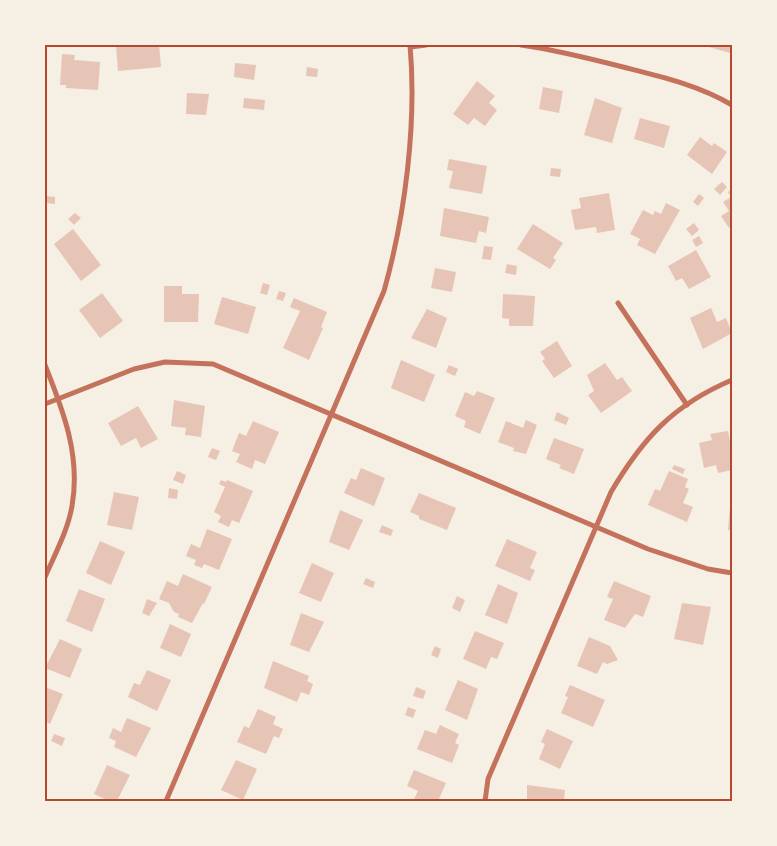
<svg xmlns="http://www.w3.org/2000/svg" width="777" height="846" viewBox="0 0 777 846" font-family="'Golos Text',sans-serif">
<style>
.building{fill:#e6c5b7}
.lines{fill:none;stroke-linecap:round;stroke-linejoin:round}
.minor{stroke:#c5725c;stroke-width:5}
.neatline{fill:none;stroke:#b5482f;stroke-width:2}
</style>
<rect width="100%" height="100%" fill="#f6efe4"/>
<g class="building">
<polygon points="159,45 161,67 118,71 116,46"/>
<polygon points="702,45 732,45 732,48 730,53"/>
<polygon points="62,54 75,55 74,60 100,62 98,90 66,88 66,85 60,85"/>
<polygon points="235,63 256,65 254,80 234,77"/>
<polygon points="307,67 318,69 317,77 306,76"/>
<polygon points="477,81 495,96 489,103 497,110 485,126 474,118 468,125 453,114"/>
<polygon points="543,87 563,91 559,113 539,109"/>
<polygon points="187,93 209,94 206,115 186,114"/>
<polygon points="244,98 265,100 264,110 243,108"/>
<polygon points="595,98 622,108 612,143 584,135"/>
<polygon points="640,118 670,126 664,148 634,139"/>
<polygon points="700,137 712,146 714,143 727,152 712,174 687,155"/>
<polygon points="449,159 487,166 482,194 449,188 453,171 447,170"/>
<polygon points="551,168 561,169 560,177 550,176"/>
<polygon points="722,182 727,187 720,195 714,189"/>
<polygon points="732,189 732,226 729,228 721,216 729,211 723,202 731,197 728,192"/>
<polygon points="609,193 615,230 597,233 596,227 575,230 571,210 581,208 579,198"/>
<polygon points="699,194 704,198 698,206 693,202"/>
<polygon points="46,196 55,197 55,204 45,203"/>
<polygon points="666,203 680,210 655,254 637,245 640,239 630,234 643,210 653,215 655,211 661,214"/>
<polygon points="444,208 489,217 486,233 479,231 476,243 440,236"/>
<polygon points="75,213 81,218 74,225 68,219"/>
<polygon points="694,223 699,230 692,236 686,229"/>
<polygon points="533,224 563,243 553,258 556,260 550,269 517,249"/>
<polygon points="73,229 101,265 81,281 54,244"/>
<polygon points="699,236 703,243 696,247 692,240"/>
<polygon points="484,246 493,247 491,260 482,259"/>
<polygon points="696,250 711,277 689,289 682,278 676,281 668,266"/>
<polygon points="507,264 517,266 516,275 505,273"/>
<polygon points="435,268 456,272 452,292 431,288"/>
<polygon points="263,283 270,285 267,295 260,293"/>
<polygon points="164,286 182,286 182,294 199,294 198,322 164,322"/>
<polygon points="279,291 286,293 283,301 276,299"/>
<polygon points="102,293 123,321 100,338 79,310"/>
<polygon points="503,294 535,296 533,326 509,326 509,319 502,318"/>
<polygon points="222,297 256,307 248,334 214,324"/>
<polygon points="294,298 327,312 321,327 323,328 309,360 283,348 300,311 290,307"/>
<polygon points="711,308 717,322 726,318 732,333 703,349 690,318"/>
<polygon points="427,309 447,318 436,348 411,338"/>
<polygon points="557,341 572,366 554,378 542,361 545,359 540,352"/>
<polygon points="401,360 435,375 424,402 391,388"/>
<polygon points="605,363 617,380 622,377 632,391 601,413 588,395 594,391 587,375"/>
<polygon points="449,365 458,369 455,376 446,372"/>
<polygon points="477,391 495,398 480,434 464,427 466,421 455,416 465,392 474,396"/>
<polygon points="174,400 205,406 201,437 185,435 186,428 171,426"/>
<polygon points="138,406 158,439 141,448 136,438 121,446 108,423"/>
<polygon points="557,412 569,418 566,425 554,420"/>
<polygon points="526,420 537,425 526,454 513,451 514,448 498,442 506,421 523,428"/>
<polygon points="253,421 279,432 265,464 255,460 252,469 236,462 240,454 232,451 239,433 246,436"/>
<polygon points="728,431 732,451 732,470 718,473 716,465 704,468 699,443 712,440 710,434"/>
<polygon points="554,438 584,449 574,474 559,468 561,465 546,459"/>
<polygon points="212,448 220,451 216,460 208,457"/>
<polygon points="674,465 685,469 683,474 672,469"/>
<polygon points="361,468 385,478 374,506 344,493 351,478 356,480"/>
<polygon points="177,471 186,475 183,484 173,480"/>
<polygon points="669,471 688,479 685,487 689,489 683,503 693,507 687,522 648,505 655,489 660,491"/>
<polygon points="221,480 226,482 227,480 253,491 239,523 232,520 229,527 218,522 221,516 214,512 225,487 219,484"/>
<polygon points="169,488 178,490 177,499 168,498"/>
<polygon points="114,492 139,497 132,530 107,525"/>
<polygon points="419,493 456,508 447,530 419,519 419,516 410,512"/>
<polygon points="730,507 732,507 732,531 728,530"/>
<polygon points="340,510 363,520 349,550 329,542"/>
<polygon points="382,525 393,530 391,536 379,532"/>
<polygon points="207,529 232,539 219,570 204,564 202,568 194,565 196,560 186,556 191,544 200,548"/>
<polygon points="507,539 537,552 530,568 535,570 530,581 495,566"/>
<polygon points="100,541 125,552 111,585 86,573"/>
<polygon points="312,563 334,573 321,602 299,593"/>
<polygon points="183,574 212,587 204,604 203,603 192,623 178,617 179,614 174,612 169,603 159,599 167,581 178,586"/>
<polygon points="366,578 375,582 373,588 363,584"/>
<polygon points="614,581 651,596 643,617 635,614 625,628 604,620 613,599 607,597"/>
<polygon points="498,584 518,593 507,624 485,615"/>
<polygon points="79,589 105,599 92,632 66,621"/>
<polygon points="457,596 465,600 460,612 452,608"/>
<polygon points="147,599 157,603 149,616 142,613"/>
<polygon points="682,603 711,607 703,645 674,639"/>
<polygon points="301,613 324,622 309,652 290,645"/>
<polygon points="170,624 191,634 181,657 160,648"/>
<polygon points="475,631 504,643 497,659 491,657 486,669 463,659"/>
<polygon points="589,637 610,646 618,660 607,664 603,662 597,674 577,666"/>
<polygon points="60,639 82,649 70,678 45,668"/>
<polygon points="435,646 441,649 438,658 431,655"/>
<polygon points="273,661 309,676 307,681 313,684 309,695 301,692 297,702 264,688"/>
<polygon points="147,670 171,680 157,711 128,697 134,683 140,685"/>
<polygon points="458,680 478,689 467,720 445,710"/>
<polygon points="570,685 605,700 593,727 561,713 568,697 565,696"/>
<polygon points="45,687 63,694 50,724 45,721"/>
<polygon points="416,687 426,691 423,699 413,696"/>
<polygon points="408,707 416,710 413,718 405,715"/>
<polygon points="258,709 276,717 273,724 283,729 279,738 274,736 266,754 237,742 244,726 249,728"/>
<polygon points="127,718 151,728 136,757 114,747 116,741 109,738 113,728 121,732"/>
<polygon points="440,725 459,734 455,743 459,745 452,763 417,749 425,730 436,734"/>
<polygon points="547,729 573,741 560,769 539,759 545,744 541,742"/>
<polygon points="54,734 65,738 62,746 51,741"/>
<polygon points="236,760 257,769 243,800 221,790"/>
<polygon points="107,765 130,775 117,801 109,801 94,794"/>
<polygon points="414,770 446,783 438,801 413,801 418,791 407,786"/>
<polygon points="527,785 565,790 564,801 527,801"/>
</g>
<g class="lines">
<g class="minor">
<path d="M521 45C557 50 592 59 627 68 663 77 700 86 732 105"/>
<polyline points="411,47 426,45"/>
<polyline points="618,303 687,405"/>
<path d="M45 365C63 410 81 456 72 506 68 530 55 554 45 577"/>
<polyline points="45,404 134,369 165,362 213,364 648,549 708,569 732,573"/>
<path d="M166 801 384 291C405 216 417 124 410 45"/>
<path d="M485 801 488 779 611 492C643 438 673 405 732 380"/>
</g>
</g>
<rect width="777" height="846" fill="none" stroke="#f6efe4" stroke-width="92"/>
<rect x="46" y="46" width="685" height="754" class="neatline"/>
</svg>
